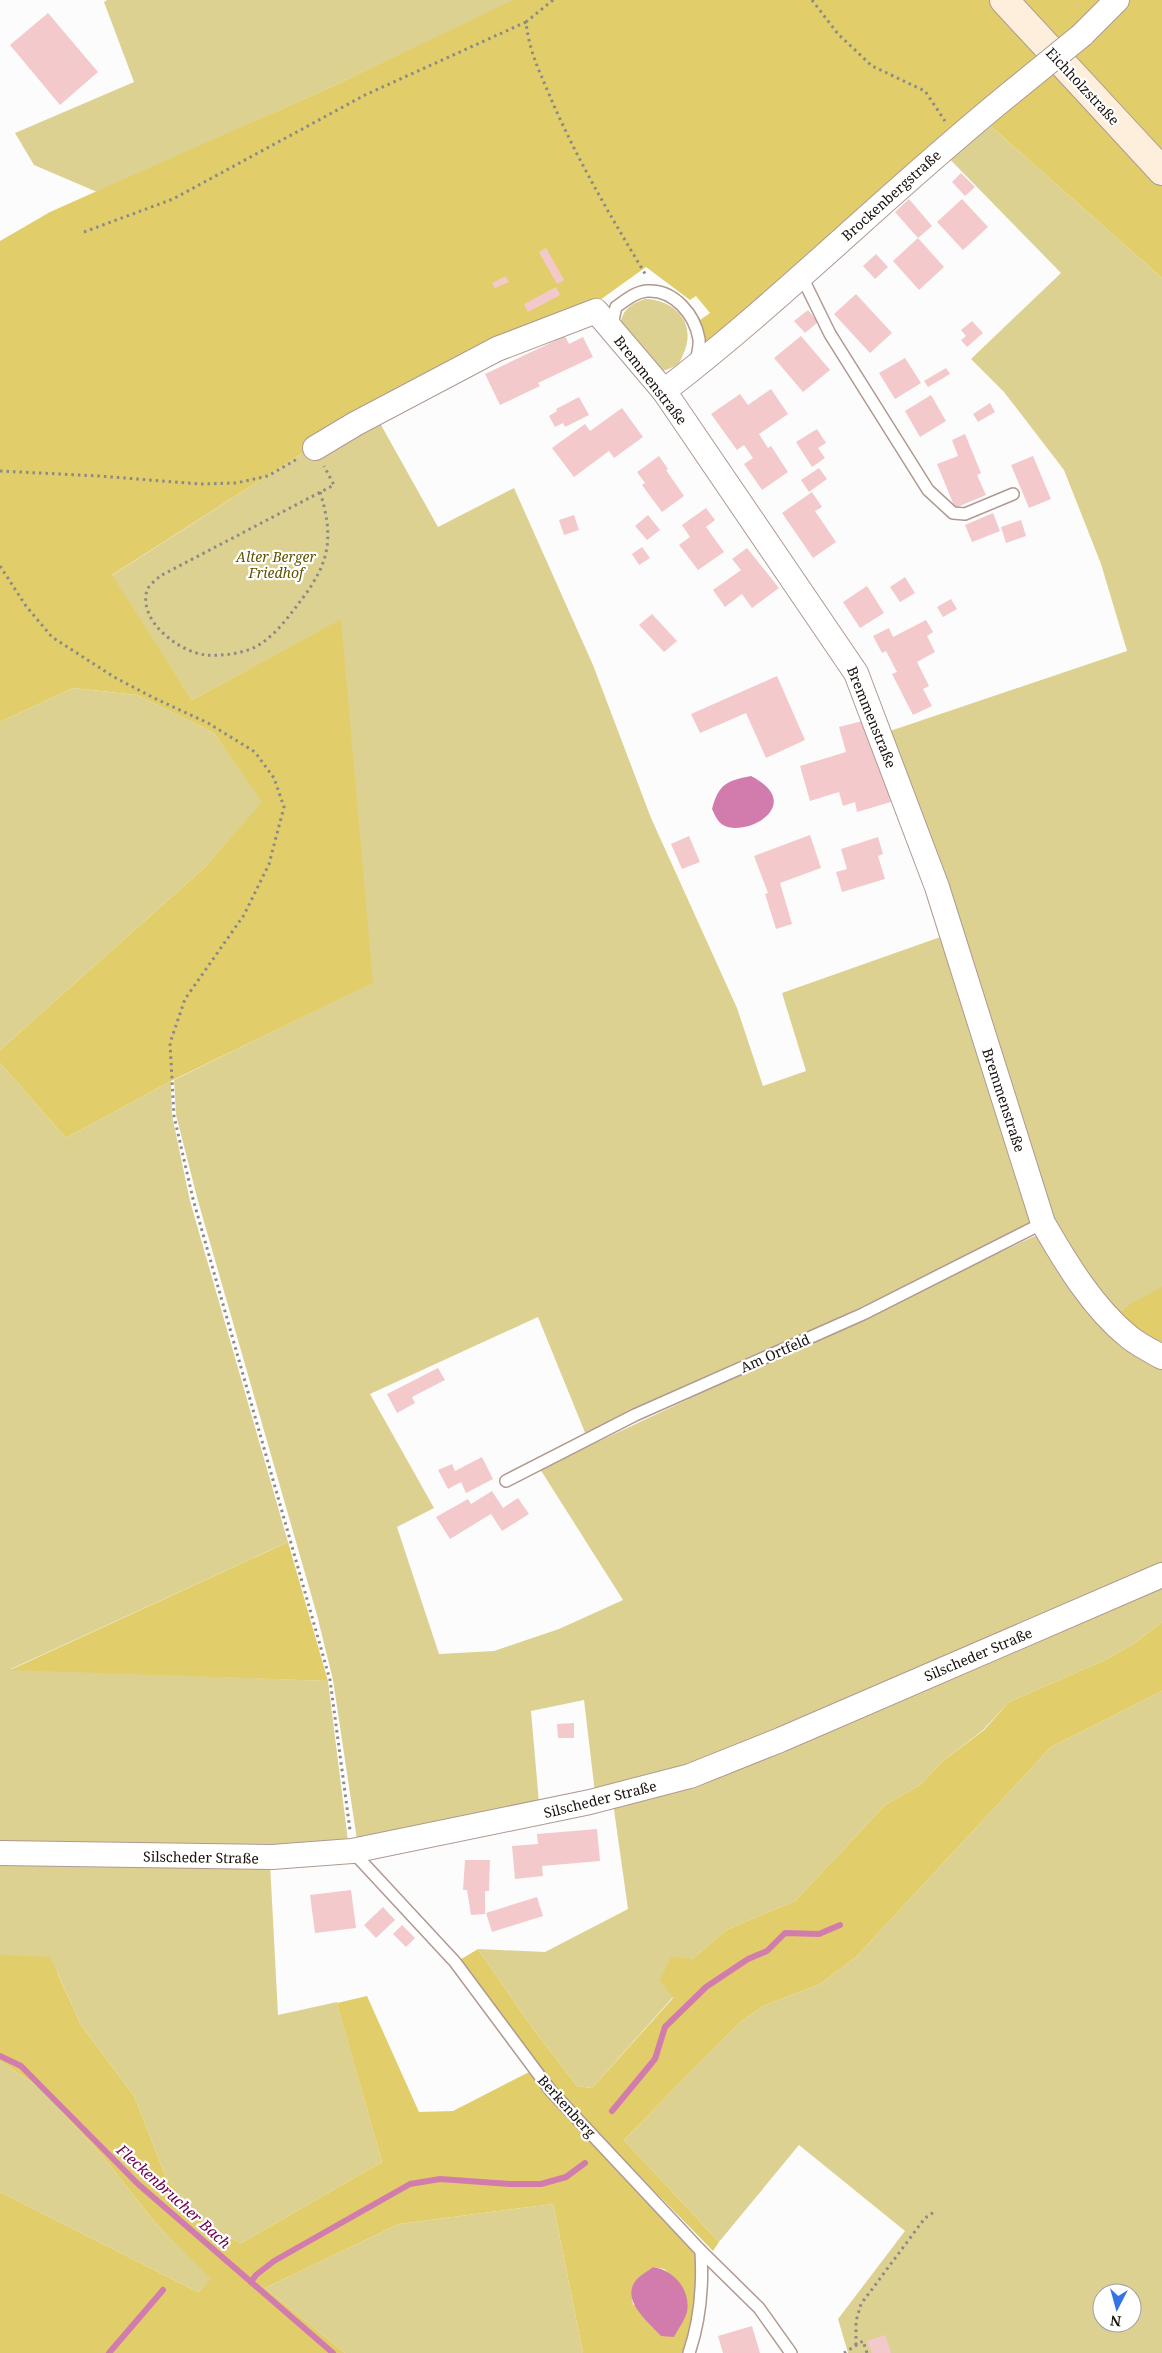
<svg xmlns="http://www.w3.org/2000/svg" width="1162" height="2353" viewBox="0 0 1162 2353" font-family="'Noto Serif',serif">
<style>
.green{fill:#ddd192;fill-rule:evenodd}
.forest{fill:#e1ce6a;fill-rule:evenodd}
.water{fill:#d27cae}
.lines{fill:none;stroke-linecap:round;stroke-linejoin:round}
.stream{stroke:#d27cae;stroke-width:6}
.building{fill:#f4c9cc}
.service-casing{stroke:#b09990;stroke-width:14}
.minor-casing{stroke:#b09990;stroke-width:26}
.secondary-casing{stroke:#b09990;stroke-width:30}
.path{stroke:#8d8988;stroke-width:3;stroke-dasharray:2.5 4;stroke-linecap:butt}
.service{stroke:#fff;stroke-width:11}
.minor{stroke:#fff;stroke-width:24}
.secondary{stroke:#feefdd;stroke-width:28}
.minor-bridge-casing{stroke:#b09990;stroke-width:26;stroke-linecap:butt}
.minor-bridge{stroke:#fff;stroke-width:24}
.labels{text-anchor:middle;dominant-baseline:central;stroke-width:4.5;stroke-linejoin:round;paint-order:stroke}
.street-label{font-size:14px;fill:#18100d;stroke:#fff}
.park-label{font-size:14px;font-style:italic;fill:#605300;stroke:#fff}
.water-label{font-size:15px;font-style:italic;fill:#6f014f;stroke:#fff}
</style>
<rect width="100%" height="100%" fill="#fcfcfc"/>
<g class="green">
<polygon points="107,0 513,0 513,1 331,87 97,192 34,165 15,133 134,82 104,2"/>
<polygon points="986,122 1162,278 1162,1347 1118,1315 1052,1223 890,731 1127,651 1101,564 1064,470 1004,392 971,359 1061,273 937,146"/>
<path d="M645 299C672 299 696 321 685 350 683 354 681 361 678 364 674 367 666 370 660 372L620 326C622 310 630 304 645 299Z"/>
<polygon points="376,416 438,527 514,488 593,665 651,818 737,1008 763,1086 806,1071 782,993 946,935 1034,1223 868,1304 586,1435 538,1317 370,1394 434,1508 397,1527 439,1654 494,1651 559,1629 623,1600 540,1469 1039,1234 1162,1366 1162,1568 694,1765 595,1793 584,1700 531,1711 539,1803 357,1840 333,1680 317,1615 198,1201 176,1115 174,1080 372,983 340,620 192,700 111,576 321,441"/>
<polygon points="73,688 137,695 214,733 263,802 204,868 0,1050 0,722"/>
<polygon points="0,1063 66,1138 171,1081 172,1115 190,1201 288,1542 11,1669 328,1681 348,1841 268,1847 0,1843"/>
<polygon points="1162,1585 1162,1622 1135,1643 1105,1660 1009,1702 983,1730 944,1760 920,1785 885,1805 795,1901 726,1930 692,1959 673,1997 592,2088 577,2086 531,2026 478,1949 545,1952 628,1909 613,1803"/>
<path d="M1162 1691V2353H848L838 2319 905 2231 799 2145 719 2242 624 2140 739 2023 763 2006 820 1984 856 1957 1051 1747ZM1102 2293H1132V2323H1102Z"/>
<polygon points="0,1859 270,1863 278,2015 337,2002 382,2162 241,2243 208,2229 166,2177 134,2096 81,2025 57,1972 0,1958"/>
<polygon points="0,2061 40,2088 100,2153 157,2225 212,2279 198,2292 0,2192"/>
<polygon points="553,2204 583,2353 345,2353 265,2288 399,2224"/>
</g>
<g class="forest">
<polygon points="513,0 1162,0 1162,278 986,122 706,345 700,320 710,313 696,296 690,300 646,267 593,305 321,441 112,575 192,700 341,619 373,983 171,1081 66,1138 0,1063 0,1050 204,868 262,802 214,733 137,695 73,688 0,722 0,241 50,212 331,87"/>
<polygon points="1162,1287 1162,1347 1118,1315 1129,1305"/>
<polygon points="288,1542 328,1681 10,1670"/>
<polygon points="1162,1622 1162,1691 1051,1747 856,1957 820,1984 763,2006 739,2023 624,2140 719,2242 713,2251 542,2076 458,1961 478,1949 531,2026 577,2086 592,2088 673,1998 660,1980 671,1957 692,1959 726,1930 795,1901 885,1805 920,1785 944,1760 984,1730 1009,1702 1105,1660 1135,1643"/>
<path d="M0 1955 50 1957 81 2025 134 2096 166 2177 208 2229 241 2243 382 2162 337 2003 367 1996 419 2112 453 2111 531 2071 701 2251 694 2324 684 2353H583L553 2204 399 2224 265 2288 345 2353H0V2192L198 2292 211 2279 157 2225 100 2153 40 2088 0 2061ZM653 2267 664 2269 677 2280 633 2305C630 2283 638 2280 653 2267Z"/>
</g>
<g class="water">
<path d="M751 776C807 805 745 838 723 825 717 821 715 815 712 809 719 784 726 781 751 776Z"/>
<path d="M653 2267C674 2270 691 2290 687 2312 685 2320 678 2329 674 2337L661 2336C648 2322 619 2299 637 2279 641 2275 648 2271 653 2267Z"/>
</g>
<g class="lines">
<g class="stream">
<polyline points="0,2056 21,2066 138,2184 333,2353"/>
<polyline points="612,2111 655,2059 665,2027 706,1987 748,1959 767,1951 785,1933 819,1934 840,1925"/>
<polyline points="251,2282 256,2275 274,2261 410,2184 440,2179 510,2184 541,2184 566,2177 585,2163"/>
<polyline points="109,2353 163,2290"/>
</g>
</g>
<g class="building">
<polygon points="48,13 98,72 60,105 10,45"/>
<polygon points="961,173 975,187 965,196 952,182"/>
<polygon points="909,199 932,226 918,238 895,212"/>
<polygon points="962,199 988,227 963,250 937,222"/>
<polygon points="918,238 944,267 919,290 893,261"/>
<polygon points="546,248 564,280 557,284 539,252"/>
<polygon points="876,254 888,267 875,279 863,266"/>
<polygon points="506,276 509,282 495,288 492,283"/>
<polygon points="556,287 560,295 528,312 524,304"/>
<polygon points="856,294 892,333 870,353 834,314"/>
<polygon points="808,310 818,322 805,333 794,321"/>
<polygon points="972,321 983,333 967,347 961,340 966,336 961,330"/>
<polygon points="565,336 569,344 583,337 593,357 538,383 540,386 500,405 485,374"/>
<polygon points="801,336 830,370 803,392 774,358"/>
<polygon points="905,358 921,383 895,399 879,373"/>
<polygon points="946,368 950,374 928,387 924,381"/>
<polygon points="771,389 788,414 759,434 768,448 771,446 788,472 762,490 744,464 753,458 744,445 737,450 711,414 740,394 748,405"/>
<polygon points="931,395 946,421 920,437 905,411"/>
<polygon points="579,397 589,415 565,427 563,423 555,427 549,416 557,411 556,409"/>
<polygon points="990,403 995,412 978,422 973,414"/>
<polygon points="622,408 643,437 614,458 609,451 574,477 552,448 585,424 590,431"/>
<polygon points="817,429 826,443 818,448 825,458 812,467 796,442"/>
<polygon points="965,434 981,473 977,475 986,495 955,508 937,464 958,456 952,440"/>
<polygon points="659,456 668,469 666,470 684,496 662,512 642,485 645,483 637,472"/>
<polygon points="1033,456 1051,499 1029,508 1011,465"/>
<polygon points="819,468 827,479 809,492 801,480"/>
<polygon points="812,492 822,507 815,511 836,542 813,558 782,513"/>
<polygon points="706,508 715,520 706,527 724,552 698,570 679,545 690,537 682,525"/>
<polygon points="993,513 1000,531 972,542 965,525"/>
<polygon points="574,515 579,530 564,535 559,520"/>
<polygon points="648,515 660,530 647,540 635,526"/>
<polygon points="1021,520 1026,536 1006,543 1001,527"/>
<polygon points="642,547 650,558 639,565 632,554"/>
<polygon points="747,548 779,588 752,608 742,594 725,607 713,590 741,570 732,559"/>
<polygon points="905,577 915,593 900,602 890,587"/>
<polygon points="867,586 884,613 860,628 843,602"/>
<polygon points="951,599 957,609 943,617 937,607"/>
<polygon points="652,614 677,641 664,652 639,625"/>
<polygon points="926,620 933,632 927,636 935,652 917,662 929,686 923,689 932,706 913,715 892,674 897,672 886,651 882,653 873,636 889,628 893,637"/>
<polygon points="777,676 805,740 766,758 746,713 700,733 691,714"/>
<polygon points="866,720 891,802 857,812 855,802 843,806 839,792 810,801 800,766 846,752 839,727"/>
<polygon points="810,835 821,868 780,883 792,924 776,929 765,894 768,893 754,856"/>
<polygon points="689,836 700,862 682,869 671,844"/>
<polygon points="878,837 883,854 878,856 885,879 842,892 836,872 847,869 841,849"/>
<polygon points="438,1368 445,1380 412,1397 415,1403 397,1413 387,1394"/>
<polygon points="482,1457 493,1479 466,1493 461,1482 448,1489 438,1470 452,1464 455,1471"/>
<polygon points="492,1491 503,1508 518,1498 529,1514 502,1531 491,1514 450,1539 436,1517 468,1499 471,1504"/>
<polygon points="574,1723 574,1738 558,1738 557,1724"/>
<polygon points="597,1829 600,1861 542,1866 543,1876 515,1879 512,1846 538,1844 537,1834"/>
<polygon points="465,1860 490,1860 489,1891 485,1891 485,1914 471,1915 467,1890 463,1890"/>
<polygon points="351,1890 356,1928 315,1933 310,1895"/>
<polygon points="537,1897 543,1916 492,1932 486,1913"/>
<polygon points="383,1907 395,1920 376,1938 364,1925"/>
<polygon points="402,1925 415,1938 406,1947 393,1934"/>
<polygon points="752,2326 760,2353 723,2353 718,2336"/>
<polygon points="885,2335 891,2353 872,2353 867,2341"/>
</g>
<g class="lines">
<defs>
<g id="service">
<polyline points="801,275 830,334 928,490 953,513 965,514 1013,494"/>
<path d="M611 328 616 307C626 300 635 292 647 291 674 289 695 315 699 339 700 346 697 356 696 362"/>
<polyline points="506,1481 635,1415 863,1314 1043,1223"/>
<polyline points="352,1851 455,1962 551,2091 701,2251 759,2308 791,2353"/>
<path d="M689 2353C700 2321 703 2285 701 2251"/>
</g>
<g id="minor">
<polyline points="1082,35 1117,0"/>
<path d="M664 391C785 298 893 188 1012 92"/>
<path d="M315 448 355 424 497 349 596 311 664 391 856 673 937 887 1043 1223C1066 1263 1093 1308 1129 1337 1139 1345 1151 1351 1162 1357"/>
<polyline points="0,1853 272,1857 352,1851 590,1802 690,1776 780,1740 1162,1575"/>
</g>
<polyline id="secondary" points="1004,0 1162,171"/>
</defs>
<use href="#service" class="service-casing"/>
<use href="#minor" class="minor-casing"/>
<use href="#secondary" class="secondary-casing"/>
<g class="path">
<path d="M553 0 526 22C529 50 538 68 549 94 576 158 611 217 647 277"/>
<polyline points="812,0 838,34 872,66 925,91 945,121"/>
<polyline points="84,232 173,199 365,95 526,22"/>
<polyline points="0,471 99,476 201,484 236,483 268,476 297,459"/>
<path d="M320 492C334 537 330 562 302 599 289 616 275 636 257 646 242 654 222 656 205 655 178 651 138 621 147 590 149 585 156 580 160 576L334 485 324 466"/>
<polyline points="0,566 26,606 52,637 114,677 154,698 208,723 255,752 274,778 284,807 269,864 244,915 185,999 170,1043 174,1116 193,1199 330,1680 350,1830"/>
<polyline points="856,2345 856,2321 861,2304 925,2218 934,2212"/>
<polyline points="844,2353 863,2341 867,2353"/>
</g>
<use href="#service" class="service"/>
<use href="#minor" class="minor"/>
<use href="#secondary" class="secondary"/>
<defs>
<polyline id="minor-bridge" points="1012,92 1082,35"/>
</defs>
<use href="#minor-bridge" class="minor-bridge-casing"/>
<use href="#minor-bridge" class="minor-bridge"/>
</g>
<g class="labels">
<g class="street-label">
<text transform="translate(1083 86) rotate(47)">Eichholzstraße</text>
<text transform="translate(891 195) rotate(-42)">Brockenbergstraße</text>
<text transform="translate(651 380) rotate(52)">Bremmenstraße</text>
<text transform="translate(872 717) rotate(68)">Bremmenstraße</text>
<text transform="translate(1004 1100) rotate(72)">Bremmenstraße</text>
<text transform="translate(775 1353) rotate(-24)">Am Ortfeld</text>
<text transform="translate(978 1654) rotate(-23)">Silscheder Straße</text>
<text transform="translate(600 1799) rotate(-14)">Silscheder Straße</text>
<text transform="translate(201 1857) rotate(1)">Silscheder Straße</text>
<text transform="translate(567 2106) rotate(48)">Berkenberg</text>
</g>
<g class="park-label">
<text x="276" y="556">Alter Berger<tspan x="276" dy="16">Friedhof</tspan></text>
</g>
<g class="water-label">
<text transform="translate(174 2196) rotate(42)">Fleckenbrucher Bach</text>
</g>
</g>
<g transform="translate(1117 2308) rotate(186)"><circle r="24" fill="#ffffff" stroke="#a39f9e"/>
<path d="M0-4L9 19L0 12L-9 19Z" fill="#3375e3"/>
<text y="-8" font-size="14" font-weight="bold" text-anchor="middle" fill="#18100d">N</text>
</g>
</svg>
